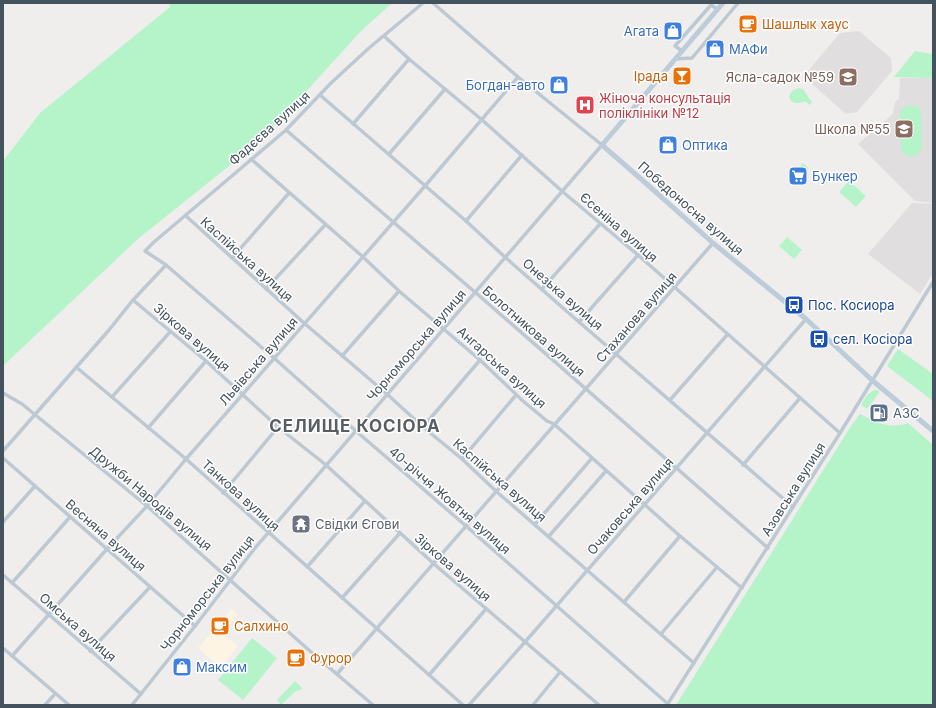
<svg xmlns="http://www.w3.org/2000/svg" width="936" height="708" viewBox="0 0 936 708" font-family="Inter,sans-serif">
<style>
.commercial{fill:#fef4e3}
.education{fill:#e1dedf}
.green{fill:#b5f4c9}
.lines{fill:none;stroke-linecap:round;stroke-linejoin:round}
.street{stroke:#bcc9d2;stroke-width:3.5}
.secondary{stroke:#bdccd9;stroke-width:5}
.labels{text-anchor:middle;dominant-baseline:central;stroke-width:3;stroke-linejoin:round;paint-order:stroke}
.food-label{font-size:13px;fill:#c56008;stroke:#fff;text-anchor:start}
.shop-label{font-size:13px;fill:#366cbe;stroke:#fff;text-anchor:start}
.education-label{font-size:13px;fill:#785e54;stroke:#fff;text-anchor:end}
.health-label{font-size:13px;fill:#be3a42;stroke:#fff;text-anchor:start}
.street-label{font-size:13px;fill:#43525d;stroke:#fff}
.transit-label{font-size:13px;fill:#164399;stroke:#fff;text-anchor:start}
.service-label{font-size:13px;fill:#4e5e75;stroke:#fff;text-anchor:start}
.worship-label{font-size:13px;fill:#5b616d;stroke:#fff;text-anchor:start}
.district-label{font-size:17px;font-weight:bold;letter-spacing:1px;fill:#595e63;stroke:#fff}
</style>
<rect width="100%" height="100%" fill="#f0eded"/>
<polygon class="commercial" points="231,609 238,615 222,634 238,646 221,668 198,648"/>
<g class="education">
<polygon points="859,31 891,58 892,71 857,112 846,114 811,83 808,71 840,33"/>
<polygon points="900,78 933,78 933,203 915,201 858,144 893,114 895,102 899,99"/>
<polygon points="912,203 933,204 933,273 920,294 868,254"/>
</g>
<g class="green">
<polygon points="169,3 392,3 361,31 263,139 139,238 3,366 3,161 40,113 170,7"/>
<polygon points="915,51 932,54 932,78 894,77"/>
<path d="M799 88 804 90 808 97 812 102 810 105 805 101C790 109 782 92 799 88Z"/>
<polygon points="911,105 918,107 921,112 922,149 917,155 911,157 905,155 901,150 900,111 905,107"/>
<polygon points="803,163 808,168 802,175 796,170"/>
<polygon points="849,181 866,196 856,207 839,192"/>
<polygon points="787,237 802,250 794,259 779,246"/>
<polygon points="898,349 933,374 933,401 887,366"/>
<polygon points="874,390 879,390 879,393 867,409 861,405 867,395"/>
<path d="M860 414C876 422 890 430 908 423L933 445V705H676L851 426Z"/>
<polygon points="252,638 277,658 243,700 218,680"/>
<polygon points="295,681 303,689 296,691 281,705 277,700"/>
</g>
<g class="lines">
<g class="street">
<polyline points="423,3 369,48 331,83 286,130 154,242 145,251 166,265 274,358 356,431 466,526 668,704"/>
<polyline points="384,36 409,59 481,119 563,192 638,255 840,433"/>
<polyline points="682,51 675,46 711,5 717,9"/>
<polyline points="675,59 692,58 738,3"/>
<polyline points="320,95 466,221 506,258 579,322 793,507"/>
<polyline points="353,124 409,59"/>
<polyline points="286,130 476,293 768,548"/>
<polyline points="389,154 445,89"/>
<polyline points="251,159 362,256 399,291 480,360 523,401 547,421 554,424 680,536 742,588"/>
<polyline points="186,216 304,323 388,395 423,427 462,459 497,492 694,663"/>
<polyline points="466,221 522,155"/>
<polyline points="232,258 289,193"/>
<polyline points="266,289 325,225"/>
<polyline points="542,289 600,224"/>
<polyline points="133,300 206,361 278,427 326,465 434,564 599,705"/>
<polyline points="579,322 638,255"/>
<polyline points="342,356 399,291"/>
<polyline points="76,367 186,459 463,705"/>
<polyline points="3,393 22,404 147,506 311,652 373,705"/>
<polyline points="112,397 170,332"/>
<polyline points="670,400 727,335"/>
<polyline points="423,427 480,360"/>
<polyline points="148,428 206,361"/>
<polyline points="3,451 109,330 133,300 166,265"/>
<polyline points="3,458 195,626"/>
<polyline points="462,459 516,395"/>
<polyline points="743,465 800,398"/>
<polyline points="223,493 278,427"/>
<polyline points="3,522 35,486"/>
<polyline points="535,524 592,458"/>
<polyline points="549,536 606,471"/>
<polyline points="307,567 365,501"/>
<polyline points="3,575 141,694"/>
<polyline points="12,583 70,517"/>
<polyline points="342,598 400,533"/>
<polyline points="624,602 680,536"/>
<polyline points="661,634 717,567"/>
<polyline points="3,648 69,705"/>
<polyline points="90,651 150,587"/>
<polyline points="12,656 107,549 147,506 186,459 425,186 518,77"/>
<polyline points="337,674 713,243"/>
<polyline points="429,675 486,609"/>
<polyline points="45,705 55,694"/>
<polyline points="132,705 195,626 255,548 602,145 518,77 433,3"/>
<polyline points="469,705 525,642 806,319"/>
<polyline points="533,705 560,672"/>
<polyline points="667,705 840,433 933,282"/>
</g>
<polyline class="secondary" points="723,3 602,145 649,186 713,243 806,319 873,381 933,431"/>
</g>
<defs>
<symbol id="cafe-square" viewBox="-11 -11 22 22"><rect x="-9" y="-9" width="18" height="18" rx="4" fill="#e8710a" stroke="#fff"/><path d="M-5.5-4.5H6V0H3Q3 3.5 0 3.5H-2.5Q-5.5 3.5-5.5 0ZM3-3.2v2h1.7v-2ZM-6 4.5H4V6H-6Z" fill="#fff"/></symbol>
<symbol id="shop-square" viewBox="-11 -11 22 22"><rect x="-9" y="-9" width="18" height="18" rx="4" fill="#3f7fe0" stroke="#fff"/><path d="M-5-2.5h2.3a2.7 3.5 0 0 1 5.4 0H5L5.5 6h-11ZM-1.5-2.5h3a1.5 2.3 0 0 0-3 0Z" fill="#fff"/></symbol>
<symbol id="bar-square" viewBox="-11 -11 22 22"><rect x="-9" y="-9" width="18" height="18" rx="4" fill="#e8710a" stroke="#fff"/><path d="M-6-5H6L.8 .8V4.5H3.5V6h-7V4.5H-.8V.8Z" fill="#fff"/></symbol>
<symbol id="school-square" viewBox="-11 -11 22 22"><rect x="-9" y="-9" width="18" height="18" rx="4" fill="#8d6e63" stroke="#fff"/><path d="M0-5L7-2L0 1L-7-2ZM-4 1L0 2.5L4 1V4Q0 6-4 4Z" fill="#fff"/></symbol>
<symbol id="hospital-square" viewBox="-11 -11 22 22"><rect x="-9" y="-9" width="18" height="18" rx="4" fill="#e0444e" stroke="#fff"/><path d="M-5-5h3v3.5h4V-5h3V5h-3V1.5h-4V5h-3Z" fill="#fff"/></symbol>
<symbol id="supermarket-square" viewBox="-11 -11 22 22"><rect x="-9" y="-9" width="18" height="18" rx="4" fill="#3f7fe0" stroke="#fff"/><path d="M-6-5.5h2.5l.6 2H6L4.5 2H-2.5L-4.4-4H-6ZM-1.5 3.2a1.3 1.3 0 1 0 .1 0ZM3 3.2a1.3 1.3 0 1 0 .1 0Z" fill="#fff"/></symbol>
<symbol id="bus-square" viewBox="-11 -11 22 22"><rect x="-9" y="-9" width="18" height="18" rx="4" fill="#1a4fb4" stroke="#fff"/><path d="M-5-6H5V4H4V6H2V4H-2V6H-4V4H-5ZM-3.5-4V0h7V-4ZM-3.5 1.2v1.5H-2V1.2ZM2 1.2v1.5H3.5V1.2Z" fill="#fff"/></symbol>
<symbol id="fuel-square" viewBox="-11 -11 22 22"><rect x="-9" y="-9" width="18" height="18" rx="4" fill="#5c6f8a" stroke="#fff"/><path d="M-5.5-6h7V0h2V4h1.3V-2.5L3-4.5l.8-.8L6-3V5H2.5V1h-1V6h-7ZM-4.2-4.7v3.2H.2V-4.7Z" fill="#fff"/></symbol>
<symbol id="temple-square" viewBox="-11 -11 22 22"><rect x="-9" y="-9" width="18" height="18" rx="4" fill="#6b7280" stroke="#fff"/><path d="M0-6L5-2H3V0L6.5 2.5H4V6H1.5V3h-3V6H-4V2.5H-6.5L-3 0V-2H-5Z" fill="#fff"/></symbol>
</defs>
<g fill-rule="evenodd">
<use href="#cafe-square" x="737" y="13" width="22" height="22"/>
<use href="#shop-square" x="662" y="20" width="22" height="22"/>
<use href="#shop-square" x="704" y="38" width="22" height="22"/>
<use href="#bar-square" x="671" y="65" width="22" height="22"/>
<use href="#school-square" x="837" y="66" width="22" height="22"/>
<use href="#shop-square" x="548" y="74" width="22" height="22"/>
<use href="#hospital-square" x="574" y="94" width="22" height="22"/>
<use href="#school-square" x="893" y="118" width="22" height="22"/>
<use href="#shop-square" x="657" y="134" width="22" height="22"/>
<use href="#supermarket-square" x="787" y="165" width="22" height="22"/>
<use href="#bus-square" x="783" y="294" width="22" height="22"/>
<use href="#bus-square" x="808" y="328" width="22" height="22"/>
<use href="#fuel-square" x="868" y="402" width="22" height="22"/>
<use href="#temple-square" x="290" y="513" width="22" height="22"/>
<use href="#cafe-square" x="209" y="615" width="22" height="22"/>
<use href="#cafe-square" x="285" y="647" width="22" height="22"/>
<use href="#shop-square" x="171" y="656" width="22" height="22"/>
</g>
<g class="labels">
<g class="food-label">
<text x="762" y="24">Шашлык хаус</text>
<text x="668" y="76" text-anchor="end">Ірада</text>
<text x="234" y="626">Салхино</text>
<text x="310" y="658">Фурор</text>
</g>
<g class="shop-label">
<text x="659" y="31" text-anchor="end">Агата</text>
<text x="729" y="49">МАФи</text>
<text x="545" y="85" text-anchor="end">Богдан-авто</text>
<text x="682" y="145">Оптика</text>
<text x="812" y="176">Бункер</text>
<text x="196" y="667">Максим</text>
</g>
<g class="education-label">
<text x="834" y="77">Ясла-садок №59</text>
<text x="890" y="129">Школа №55</text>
</g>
<g class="health-label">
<text x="599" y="98">Жіноча консультація<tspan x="599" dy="15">поліклініки №12</tspan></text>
</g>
<g class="street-label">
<text transform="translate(269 128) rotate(-42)">Фадєєва вулиця</text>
<text transform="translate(691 208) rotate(41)">Победоносна вулиця</text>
<text transform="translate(619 227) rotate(41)">Єсеніна вулиця</text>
<text transform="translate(247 259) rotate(42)">Каспійська вулиця</text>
<text transform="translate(563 294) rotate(41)">Онезька вулиця</text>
<text transform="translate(636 317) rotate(-49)">Стаханова вулиця</text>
<text transform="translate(534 331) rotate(41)">Болотникова вулиця</text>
<text transform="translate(192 337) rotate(41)">Зіркова вулиця</text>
<text transform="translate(416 345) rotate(-49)">Чорноморська вулиця</text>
<text transform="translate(258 361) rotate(-49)">Львівська вулиця</text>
<text transform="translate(502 367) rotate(42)">Ангарська вулиця</text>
<text transform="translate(500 480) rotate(41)">Каспійська вулиця</text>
<text transform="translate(793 489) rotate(-58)">Азовська вулиця</text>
<text transform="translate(241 495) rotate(42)">Танкова вулиця</text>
<text transform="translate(151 498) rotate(40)">Дружби Народів вулиця</text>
<text transform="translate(450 500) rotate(41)">40-річчя Жовтня вулиця</text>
<text transform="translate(630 506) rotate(-49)">Очаковська вулиця</text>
<text transform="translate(106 535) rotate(41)">Весняна вулиця</text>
<text transform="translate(453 567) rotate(41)">Зіркова вулиця</text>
<text transform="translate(207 593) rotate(-52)">Чорноморська вулиця</text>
<text transform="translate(78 627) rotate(41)">Омська вулиця</text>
</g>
<g class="transit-label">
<text x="808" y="305">Пос. Косиора</text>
<text x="833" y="339">сел. Косіора</text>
</g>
<g class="service-label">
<text x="893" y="413">АЗС</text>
</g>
<g class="worship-label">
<text x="315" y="524">Свідки Єгови</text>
</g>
<g class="district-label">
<text x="355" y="426">СЕЛИЩЕ КОСІОРА</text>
</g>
</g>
<rect width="936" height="708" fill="none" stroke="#43525d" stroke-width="8"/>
</svg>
